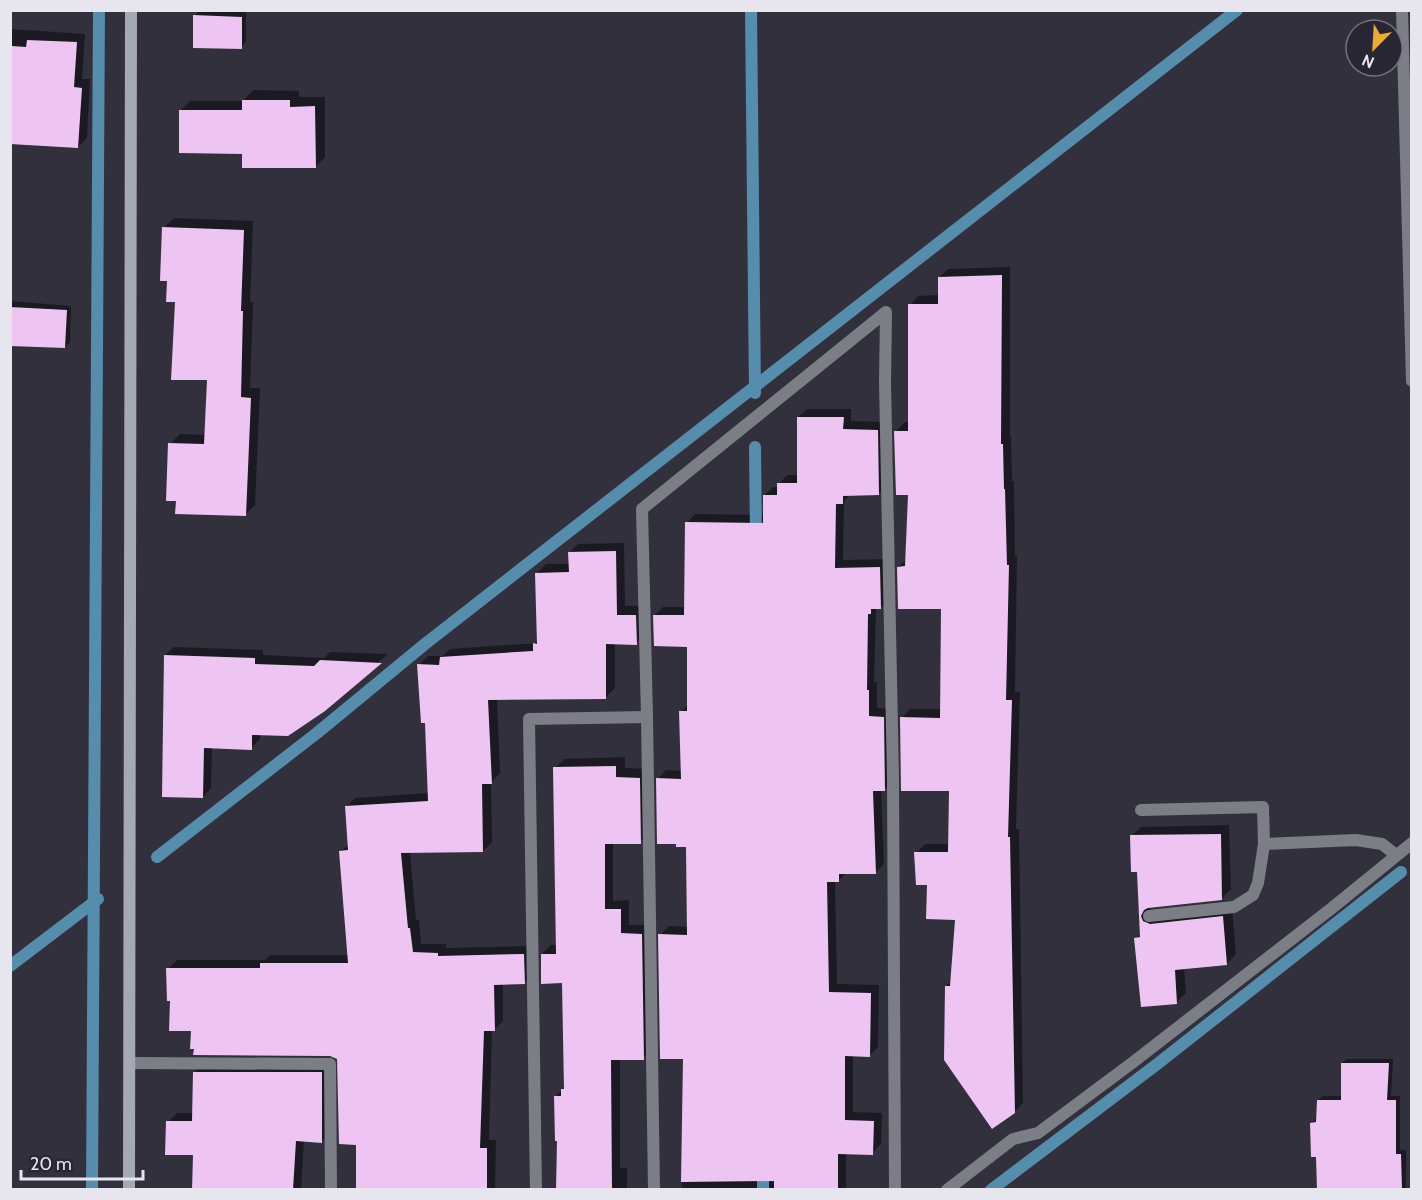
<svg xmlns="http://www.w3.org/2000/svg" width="1422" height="1200" viewBox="0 0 1422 1200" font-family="Cabin,sans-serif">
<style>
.shadow{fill:#0007}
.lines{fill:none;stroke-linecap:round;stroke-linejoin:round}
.stream{stroke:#568cac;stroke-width:12}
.building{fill:#eec5f2}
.lane{stroke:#7b7f85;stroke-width:12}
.street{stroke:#7b7f85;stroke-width:12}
.secondary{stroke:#a4a9b4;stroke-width:12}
</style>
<rect width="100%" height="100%" fill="#33303e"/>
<g class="shadow">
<polygon points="199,11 246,12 246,42 241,47 195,16"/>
<polygon points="10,29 85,34 82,79 90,79 87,138 78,147 10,143"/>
<polygon points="253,90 299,91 299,97 325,97 325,157 315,167 244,153 180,111 190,101 243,101"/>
<polygon points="174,218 253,221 250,302 253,302 250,388 260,388 255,505 245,515 177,500 170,444 180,434 206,435 208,378 169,280 164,228"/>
<polygon points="1010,267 1010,436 1011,436 1012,481 1014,481 1015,556 1017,556 1015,692 1020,692 1016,829 1019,829 1023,1103 1014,1112 946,986 952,981 956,918 929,883 916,853 925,844 949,844 950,789 902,718 910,709 941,709 942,607 898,567 907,559 909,493 896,431 905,422 909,422 910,305 918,296 939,295 939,278 948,269"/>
<polygon points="10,301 71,306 70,342 65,347 10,344"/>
<polygon points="807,409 851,409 851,421 886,422 887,485 878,494 851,494 844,501 843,560 889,559 889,599 881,608 876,608 874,682 877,682 877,708 892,709 893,781 884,790 881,790 884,864 875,873 846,873 838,881 835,881 837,984 879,985 878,1047 869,1056 853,1055 853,1112 882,1113 881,1144 872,1153 846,1152 846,1190 682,1190 684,1057 660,935 669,926 689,927 688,845 658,779 666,770 682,771 681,712 689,704 689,646 654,616 663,607 685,607 687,523 695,514 764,515 764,496 773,487 779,487 779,484 787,475 798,475 798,417"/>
<polygon points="624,543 625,606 645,606 645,634 636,643 615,643 615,688 606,697 497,698 500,773 491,783 492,842 483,851 410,852 416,920 419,920 421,944 446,944 446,948 533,946 533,974 524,983 503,984 503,1021 494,1030 492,1030 489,1140 496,1140 495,1190 357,1190 358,1143 338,1058 330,1054 192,1030 172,1000 168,969 177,960 265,960 270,955 349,955 341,852 349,844 346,807 355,798 429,793 426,721 419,665 428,656 443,656 450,649 535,643 538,640 537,573 546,564 570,564 569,553 578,544"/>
<polygon points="174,647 263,650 263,655 324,658 330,652 388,654 324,710 260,734 260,739 251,748 212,747 211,788 203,797 165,655"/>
<polygon points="625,757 625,768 648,769 649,833 640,842 613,842 613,901 629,900 629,925 651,925 652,1049 643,1058 620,1059 620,1168 627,1168 627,1190 558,1190 558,1139 556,1096 566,1086 563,982 542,954 551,945 558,945 555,768 564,759"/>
<polygon points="1229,825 1231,889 1222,898 1149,906 1152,912 1232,908 1236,954 1227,964 1184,967 1186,993 1177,1002 1136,938 1141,933 1139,870 1132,836 1141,827"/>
<polygon points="1347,1059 1393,1059 1391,1096 1400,1096 1400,1150 1406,1150 1406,1190 1318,1190 1318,1155 1312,1123 1316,1118 1318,1100 1323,1096 1342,1096 1342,1063"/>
<polygon points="204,1063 330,1064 331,1132 322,1141 304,1140 301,1190 194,1190 194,1154 168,1122 177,1113 193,1113 195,1072"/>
</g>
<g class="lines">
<g class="stream">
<polyline points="751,10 755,393"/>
<polyline points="755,447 756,537"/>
<polyline points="157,857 317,733 425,644 1237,10"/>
<polyline points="10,966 98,899"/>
<polyline points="763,1167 763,1190"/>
<polyline points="92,1190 99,10"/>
<polyline points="991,1190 1156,1065 1401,872"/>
</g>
</g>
<g class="building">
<polygon points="193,15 242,17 242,49 193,48"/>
<polygon points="27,40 77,42 74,87 82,88 78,148 10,144 12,46 26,47"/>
<polygon points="242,100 290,100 290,107 315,106 316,168 242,168 242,154 179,153 179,110 242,110"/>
<polygon points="162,227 244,230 241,311 243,311 241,397 251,398 246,516 175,514 176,501 166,501 168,443 204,444 207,380 171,380 175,302 166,302 167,281 160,281"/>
<polygon points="1002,275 1001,444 1003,444 1004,489 1005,489 1007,565 1009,565 1006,700 1012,700 1008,837 1010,837 1015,1113 992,1129 944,1060 945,986 950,986 955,920 926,919 927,885 916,885 914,852 948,852 949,791 901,791 900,717 940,718 941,609 898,609 897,567 905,566 908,495 896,495 894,431 908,431 908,304 938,304 938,277"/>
<polygon points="10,307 67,310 65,348 10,346"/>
<polygon points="797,417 844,417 843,429 878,430 879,495 843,496 843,504 836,504 835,568 880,567 881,609 871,609 871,614 868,614 867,690 869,690 869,716 884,717 885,791 873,791 876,874 839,874 839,882 827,882 829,992 871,993 870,1057 845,1056 845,1120 874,1121 873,1155 838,1154 838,1190 774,1190 774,1181 681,1182 683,1059 660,1059 658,934 687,935 686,847 676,847 676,844 657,844 656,778 681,779 679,711 687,711 687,647 654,646 653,615 684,615 685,522 763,523 763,495 777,495 777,483 797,483"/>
<polygon points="616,551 617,615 636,615 637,645 606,644 606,699 488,700 492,784 482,784 483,852 401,853 408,928 410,928 413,952 438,953 438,956 524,954 525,984 494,985 495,1031 484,1031 480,1148 487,1148 487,1188 356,1190 356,1145 339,1144 337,1059 330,1056 193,1055 194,1049 190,1049 191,1031 169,1031 170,1001 167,1001 166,968 260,968 260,963 348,963 339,851 348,850 345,806 428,801 425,723 421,723 417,664 439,665 440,657 533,651 533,643 537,644 535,573 569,572 568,552"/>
<polygon points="164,655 255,658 255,664 314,666 320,660 382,663 325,711 288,736 252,735 252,750 204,748 203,798 162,797"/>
<polygon points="616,766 616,777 640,778 641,844 605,844 605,909 621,909 621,933 642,934 644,1060 611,1060 612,1190 556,1190 557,1141 555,1141 554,1096 561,1096 561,1089 564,1089 562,983 541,984 541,954 556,954 553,767"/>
<polygon points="1221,834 1222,900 1148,908 1144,910 1141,916 1143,921 1150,924 1223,916 1227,965 1175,970 1177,1004 1141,1007 1134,938 1140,937 1137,872 1131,872 1130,835"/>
<polygon points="1341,1063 1389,1063 1387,1100 1396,1100 1396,1154 1401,1154 1402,1190 1317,1190 1316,1157 1311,1157 1310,1123 1316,1122 1317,1100 1341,1100"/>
<polygon points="193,1072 322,1072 322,1143 296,1141 293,1190 192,1190 193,1155 165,1155 166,1121 192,1121"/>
</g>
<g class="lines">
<g class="lane">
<polyline points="1141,810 1263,807 1264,844"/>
<polyline points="1149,916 1234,907 1253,895 1258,883 1264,844 1356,840 1382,844 1396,855"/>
</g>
<g class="street">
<polyline points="1402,10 1412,381"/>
<polyline points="130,1063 330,1064 331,1190"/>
<polyline points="536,1190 529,719 647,717"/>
<polyline points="654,1190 647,717 642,509 886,312 885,383 893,778 895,1190"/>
<polyline points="947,1190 1013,1139 1038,1133 1132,1063 1332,908 1412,843"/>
</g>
<polyline class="secondary" points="129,1190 131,10"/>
</g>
<rect width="1422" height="1200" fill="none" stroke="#e7e5ee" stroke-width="24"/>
<g transform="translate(1374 48) rotate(204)"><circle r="28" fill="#292633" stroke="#75727e" stroke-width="1.5"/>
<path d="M0-4.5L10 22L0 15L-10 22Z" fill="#e8ab37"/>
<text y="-9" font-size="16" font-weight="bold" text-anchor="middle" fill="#e7e5ee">N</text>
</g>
<path d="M21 1170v9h122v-9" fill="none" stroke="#e7e5ee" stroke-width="3"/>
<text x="30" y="1170" font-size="18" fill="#e7e5ee" stroke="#292633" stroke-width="4.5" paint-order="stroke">20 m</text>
</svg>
